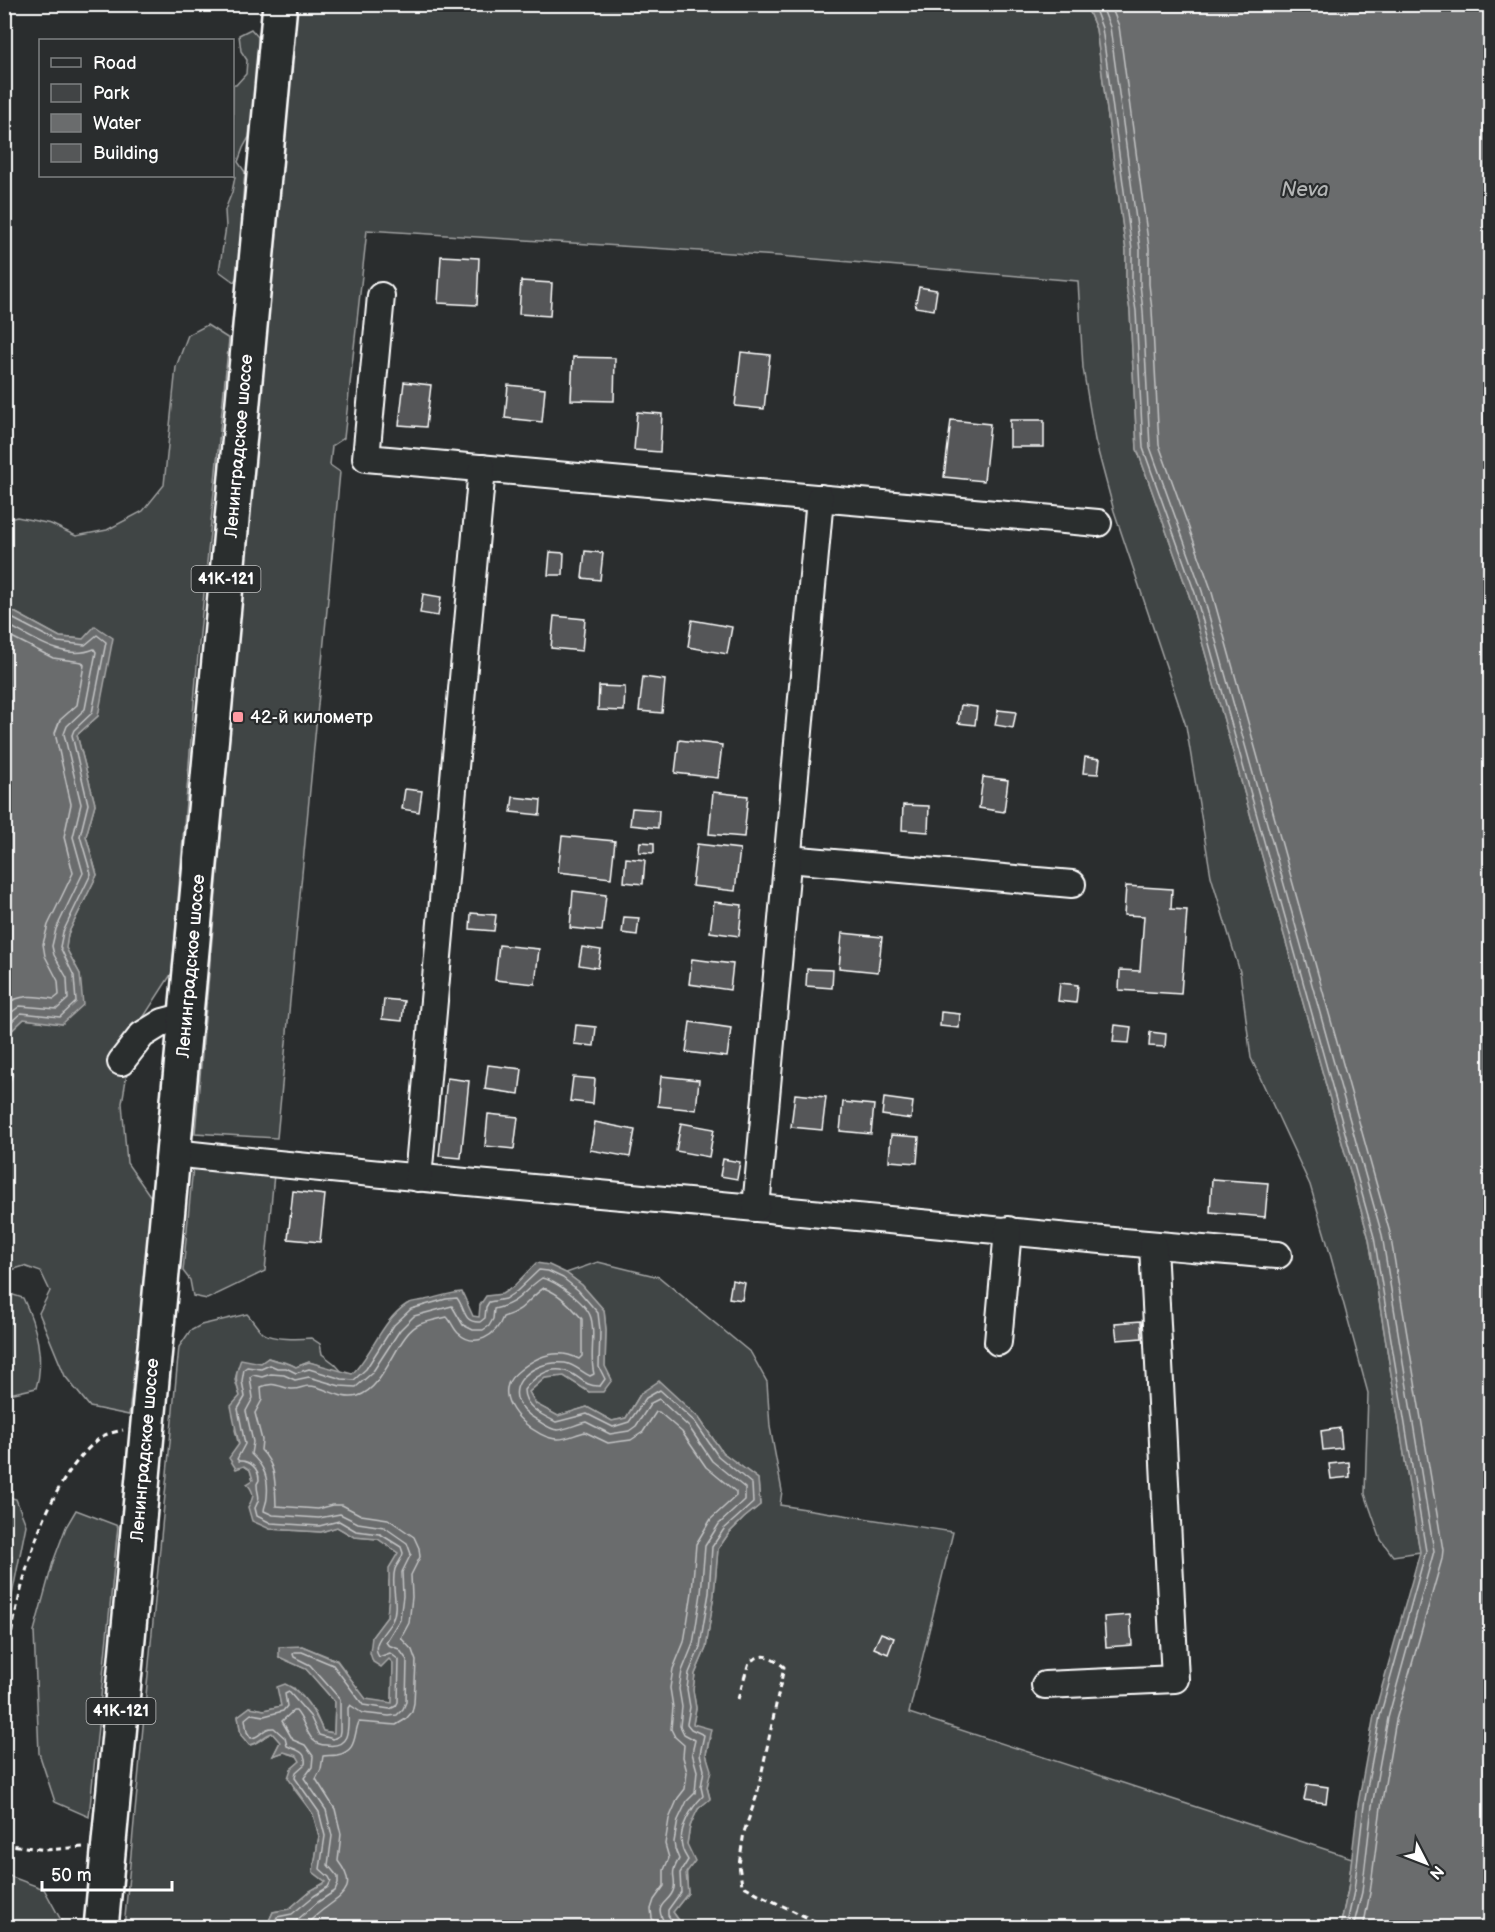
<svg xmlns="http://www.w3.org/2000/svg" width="1495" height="1932" viewBox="0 0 1495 1932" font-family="'Balsamiq Sans',sans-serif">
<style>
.green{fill:#414445;stroke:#a0a2a2;stroke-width:1.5}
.water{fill:#6a6c6d;stroke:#a6a7a7;stroke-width:1.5}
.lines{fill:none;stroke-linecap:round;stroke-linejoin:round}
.shore{stroke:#c3c4c5;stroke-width:1.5}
.building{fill:#555758;stroke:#fff;stroke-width:1.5}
.minor-casing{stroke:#fff;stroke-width:30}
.major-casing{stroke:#fff;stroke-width:38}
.path{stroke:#fff;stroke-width:3;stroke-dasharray:6 4.5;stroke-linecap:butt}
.minor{stroke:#2a2d2e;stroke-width:26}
.major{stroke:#2a2d2e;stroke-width:33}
.poi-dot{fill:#ff9aa2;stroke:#2a2d2e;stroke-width:2}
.labels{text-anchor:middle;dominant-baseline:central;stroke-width:4.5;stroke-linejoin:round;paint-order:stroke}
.shield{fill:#2a2d2e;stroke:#bfc0c0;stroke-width:1.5}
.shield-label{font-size:16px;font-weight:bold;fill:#fff}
.street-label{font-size:18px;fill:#fff;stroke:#2a2d2e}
.poi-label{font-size:18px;fill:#fff;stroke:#2a2d2e;text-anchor:start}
.water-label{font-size:20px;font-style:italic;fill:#b4b6b6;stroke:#2a2d2e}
</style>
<rect width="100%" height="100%" fill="#2a2d2e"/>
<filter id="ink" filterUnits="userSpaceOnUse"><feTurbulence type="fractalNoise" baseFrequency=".0167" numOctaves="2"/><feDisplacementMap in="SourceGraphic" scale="12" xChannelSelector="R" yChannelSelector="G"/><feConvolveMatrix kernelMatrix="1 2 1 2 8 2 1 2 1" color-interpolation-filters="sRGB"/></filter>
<g filter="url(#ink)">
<g class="green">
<polygon points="294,5 1086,5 1096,29 1126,251 1126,285 1130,311 1137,449 1189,595 1369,1239 1420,1552 1393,1556 1381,1540 1365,1494 1368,1393 1326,1239 1310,1185 1251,1058 1240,972 1211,876 1186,726 1114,511 1095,440 1083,368 1078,281 779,256 367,230 344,438 332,446 330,465 340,472 277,1138 195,1133"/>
<polygon points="251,29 258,37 260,61 257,113 250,125 249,137 243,148 238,162 245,172 242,209 245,235 241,270 234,282 219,271 226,227 225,210 232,192 235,177 232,172 233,85 236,85 246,74 247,60 241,51 239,35"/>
<polygon points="207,325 229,339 198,654 172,973 134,1032 122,1103 127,1163 153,1200 129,1415 90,1407 65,1376 39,1313 50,1291 41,1272 24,1266 5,1272 4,1098 12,1075 5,1049 5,1037 24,1019 62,1024 80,974 66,948 68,934 97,875 86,836 95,804 77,735 98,716 102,688 84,639 60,637 5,607 5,520 17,517 51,524 76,536 107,530 143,511 164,485 176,367 188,335"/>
<polygon points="193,1166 274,1174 265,1271 207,1299 193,1296 190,1280 183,1271"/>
<path d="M598 1262 659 1277 751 1353 767 1382 770 1427 782 1491 780 1505 953 1532 909 1713 1352 1858 1348 1890 1340 1927H680L682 1924 673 1912 688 1893C686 1870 683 1828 699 1808 701 1805 706 1801 710 1798L707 1787 710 1770 706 1754 710 1738 693 1724 696 1708 693 1690 695 1674 706 1648 714 1594 718 1549 729 1533 744 1518 760 1505 758 1479 722 1452 699 1418 641 1393 626 1418 612 1421 587 1407 558 1416 535 1404 529 1392 545 1378 564 1376 589 1392 605 1366 606 1330 604 1310 582 1285 566 1273Z"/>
<path d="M4 1292 23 1298C36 1325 45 1359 36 1388L5 1395Z"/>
<path d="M247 1314C252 1319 257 1328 263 1333 272 1340 300 1339 311 1338L320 1344 322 1354 335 1364 343 1373 309 1362 296 1367C287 1361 278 1362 268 1358L261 1363 238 1368 235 1380 240 1396 235 1430 244 1466 250 1470 253 1480 254 1498 270 1529 321 1532 337 1527 354 1537 378 1539 398 1553 389 1581V1595L387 1617 372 1637 393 1663 392 1703 366 1700 337 1660 302 1646 279 1657 306 1669 335 1702 334 1733 323 1731 315 1713 294 1688 280 1699 281 1706 264 1710 250 1707 238 1716 241 1735 250 1745C260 1743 264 1735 272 1733L280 1742 273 1756 284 1752 297 1756 301 1761 291 1769 294 1789 313 1814 319 1836 313 1872 326 1882 310 1891 289 1909 273 1912 268 1923 256 1927 124 1928 179 1347 190 1331 201 1325Z"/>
<polygon points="5,1496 16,1499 26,1525 5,1630 5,1565 12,1557 5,1546"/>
<polygon points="76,1510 118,1526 89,1817 55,1802 39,1753 34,1631 53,1562 66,1527"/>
<polygon points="4,1874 44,1889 61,1920 68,1927 5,1927"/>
</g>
<g class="water">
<polygon points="1086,5 1490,5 1490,1927 1340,1927 1348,1890 1358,1804 1374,1715 1420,1552 1369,1239 1189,595 1137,449 1130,311 1126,285 1126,251 1096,29"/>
<polygon points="5,607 60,637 83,639 95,626 113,638 98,716 77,735 95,804 86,836 97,875 68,934 66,948 80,974 83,1005 62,1024 24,1019 5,1037"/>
<polygon points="5,1049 12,1075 5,1098 4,1098"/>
<path d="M536 1263 549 1265 566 1273 582 1285 604 1310 606 1330 605 1366 612 1380 603 1392H589L564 1376 545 1378 529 1392 536 1404 558 1416 587 1407 612 1421 626 1418 641 1393 659 1381 699 1418 722 1452 758 1479 760 1505 744 1518 729 1533 718 1549 714 1594 709 1628 706 1648 695 1674 693 1690 696 1708 693 1724 711 1729 706 1754 711 1770 707 1787 710 1799 698 1809 690 1826 687 1844 695 1861 686 1873 688 1893 673 1912 682 1925 680 1928 256 1927 268 1923 273 1912 289 1909 310 1891 326 1882 313 1872 319 1836 313 1814 288 1778 291 1769 300 1761 297 1756 284 1752 273 1756 280 1742 272 1733C264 1735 260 1743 249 1745L241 1735 238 1716 250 1707 264 1710 281 1706 277 1687 285 1684C304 1692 315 1712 323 1731L334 1733 335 1702 306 1669 279 1657V1647L302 1646 337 1661 366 1699 392 1703 393 1663 389 1659 381 1667 373 1662 370 1653 372 1637 387 1617 389 1595V1568L398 1553 378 1539 354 1537 337 1527 321 1532 270 1529 252 1521 248 1507C254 1497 255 1493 247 1484L253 1480 250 1470 244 1466 236 1469 229 1458 239 1444 231 1406 240 1396C235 1380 235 1375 241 1359L261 1363 268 1358C278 1362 286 1361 296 1367L309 1362 352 1374C372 1354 382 1320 407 1304 412 1301 419 1301 425 1300 438 1297 449 1293 462 1292L473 1316 479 1317 480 1305 486 1296 502 1294 513 1287Z"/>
</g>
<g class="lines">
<g class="shore">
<polyline points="1093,4 1102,28 1132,250 1132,285 1136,311 1143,448 1195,593 1374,1237 1426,1551 1380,1716 1364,1805 1354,1891 1346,1928"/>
<polyline points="1101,4 1110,27 1140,249 1140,284 1143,311 1150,447 1202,591 1382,1235 1434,1551 1388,1718 1372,1806 1362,1892 1353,1928"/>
<polyline points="1110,4 1119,26 1149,248 1149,284 1152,310 1159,445 1211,589 1390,1233 1443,1550 1442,1559 1396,1720 1381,1807 1370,1893 1363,1928"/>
<polyline points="4,614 58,642 85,645 97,635 106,642 92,713 74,730 72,735 88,804 80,836 91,874 63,932 60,947 74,976 76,1002 60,1017 21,1013 4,1028"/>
<path d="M4 623C30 636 64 662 94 649L96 652 85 709 67 726 64 734 81 804 73 837 83 873 56 929 52 946 54 955 67 978 68 999 57 1009 20 1006 4 1018"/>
<path d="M4 633 53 658 82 662 84 665 77 705 60 720 55 733 71 804 64 837 73 873 48 925 43 944 45 956 58 981 59 995 54 999C37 996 19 993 4 1006"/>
<path d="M272 1928 277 1917 292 1914 314 1896 328 1887 331 1881 329 1877 320 1869 325 1836 319 1812 295 1778 296 1772 305 1764C307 1751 296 1750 287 1746L285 1738 274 1728C262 1727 261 1738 251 1738L247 1732 245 1719 251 1714 264 1716 283 1711 287 1706 285 1694 289 1692 310 1716 319 1735 333 1739 339 1736 340 1731V1699L310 1665 294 1657 293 1654 295 1652H302L333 1665 363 1705 390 1709 396 1706 398 1702 399 1660 390 1653 379 1657C370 1644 386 1632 392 1621 400 1605 390 1585 395 1569 397 1564 402 1559 403 1553L401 1547 380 1534 356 1531 339 1521 319 1526 271 1523 257 1516 255 1508C262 1494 257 1497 257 1484 257 1483 259 1481 259 1480 259 1468 249 1460 239 1461L237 1459 245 1444 238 1409 245 1397 242 1381 244 1369 247 1367 261 1369 270 1365 277 1368H286L296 1373 309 1369 342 1379 354 1380 366 1369 394 1325 411 1309 446 1299 457 1298C466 1310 463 1323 480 1322L485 1318 486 1307 489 1302 505 1299 517 1291 539 1270 548 1271 563 1278 578 1290 598 1313 600 1330 599 1367 605 1379 600 1386C583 1387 579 1374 565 1371 549 1366 533 1378 524 1390 524 1407 542 1415 556 1422L587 1414 613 1427 629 1422 646 1398 660 1390 695 1422 718 1456 752 1484 753 1503 724 1529 712 1547 709 1593 703 1627 700 1647 689 1673 687 1689 690 1707 687 1724 691 1729 704 1735 700 1754 704 1770 701 1787 703 1796C691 1808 678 1829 682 1846 682 1851 686 1856 688 1860L680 1873 681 1892 668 1910V1915L676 1928"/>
<path d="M281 1928 283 1924 296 1921 318 1902 335 1891 338 1884V1877L328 1865 332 1836 326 1810 304 1778 312 1767 313 1756 305 1745 293 1740 282 1721 293 1711H296C304 1720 306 1733 313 1740 317 1744 321 1745 326 1745 352 1749 348 1726 348 1708L350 1705 362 1713 389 1716 397 1715 403 1709 406 1702 407 1660 399 1649 388 1645 386 1642 400 1619 403 1596 402 1572 411 1554 407 1543 384 1527 358 1523 340 1514 319 1518 273 1515 264 1511C264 1506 267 1503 267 1497 269 1478 264 1466 251 1454L253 1442 246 1411 253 1398 250 1377 253 1375 262 1377 271 1374 284 1375 295 1380 309 1377 340 1386 356 1387 372 1373 400 1330 414 1316 452 1306 463 1325 473 1330H483L489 1326 493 1319 494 1309C522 1302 521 1292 542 1278 556 1281 587 1303 591 1318 596 1336 589 1356 594 1374L590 1376C582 1372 573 1364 565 1363 528 1359 493 1395 537 1420 543 1424 551 1430 558 1430 567 1429 577 1424 586 1422L610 1434 629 1431 636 1426 651 1403 659 1399 689 1427 712 1461 745 1488V1500L719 1524 705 1546 701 1593 696 1626 693 1644 682 1671 679 1689 682 1707 680 1726 684 1734 695 1740 692 1753 697 1771 695 1793 687 1801 678 1820 674 1842 675 1849 679 1859C669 1876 676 1874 674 1888 670 1906 649 1901 668 1928"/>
<path d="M302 1928C309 1922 316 1915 324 1909 344 1894 358 1887 338 1861L341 1834 335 1809 316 1779 321 1769 323 1756C327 1755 331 1756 337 1755 358 1751 353 1735 359 1722L396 1725 406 1719 412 1712 414 1703 416 1661 412 1650 401 1638 409 1623 412 1597 411 1575 420 1557 419 1548 414 1537 388 1519 361 1515 342 1505H333L318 1509 276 1506C275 1485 277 1466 261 1450L262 1440 255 1413 262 1400 261 1387C273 1381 280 1387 291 1389 298 1390 303 1386 309 1386 325 1386 340 1401 358 1396 387 1387 396 1334 420 1324 428 1321 439 1319 447 1317 451 1321 453 1328 458 1333 475 1349 496 1336 503 1317 525 1311 528 1298 544 1288 560 1294 571 1306 582 1319V1356L579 1359C558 1348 537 1356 520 1370 514 1375 508 1380 507 1388 503 1410 537 1439 558 1439 567 1439 576 1434 585 1432L608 1443 631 1440 643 1432 656 1412H659L682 1432 706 1467 736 1492V1496L711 1519 696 1544 692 1592 687 1624 684 1642 673 1669 670 1688 673 1707 671 1729 675 1737 684 1745 683 1757 687 1772 685 1789 678 1798 669 1819 665 1844 669 1858 664 1870V1886L654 1900 651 1909 652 1918 657 1928"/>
</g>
</g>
<g class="building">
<polygon points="441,256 479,258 477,305 438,303"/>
<polygon points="521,281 552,283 550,316 519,314"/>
<polygon points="919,287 937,290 934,310 915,307"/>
<polygon points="741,352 770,355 764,409 735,406"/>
<polygon points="573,357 615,358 614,401 571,400"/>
<polygon points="404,382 431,385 426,427 399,425"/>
<polygon points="508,385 545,389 542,422 505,418"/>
<polygon points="637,412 662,414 660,452 634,450"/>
<polygon points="951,420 990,424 984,481 944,477"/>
<rect x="1010" y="420" width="34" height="27"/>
<polygon points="585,551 603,553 600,580 582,578"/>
<polygon points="550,552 564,553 563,575 548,575"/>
<polygon points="423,594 441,597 438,616 420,613"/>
<polygon points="554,616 585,619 582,651 551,648"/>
<polygon points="692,620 732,627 727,654 688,647"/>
<polygon points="643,677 665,680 662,713 639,711"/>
<polygon points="599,686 625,687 624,711 598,710"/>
<polygon points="961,705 977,707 975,725 958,723"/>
<polygon points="998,710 1016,712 1013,728 995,725"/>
<polygon points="679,740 722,745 718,778 675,773"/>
<polygon points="1085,757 1100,759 1098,774 1083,773"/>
<polygon points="983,777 1008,780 1004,812 979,808"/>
<polygon points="405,789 422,791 419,812 402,809"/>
<polygon points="713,792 748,796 744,837 709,834"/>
<polygon points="513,797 541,800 540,815 511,812"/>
<polygon points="903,805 929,806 928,832 902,830"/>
<polygon points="632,808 659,810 658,828 630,825"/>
<polygon points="562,836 615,841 611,878 558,872"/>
<polygon points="640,842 654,843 654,853 639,852"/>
<polygon points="697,844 740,849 735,891 692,886"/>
<polygon points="626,858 645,860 643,884 624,882"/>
<polygon points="1126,886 1172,889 1171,909 1187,910 1181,994 1119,990 1120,970 1140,971 1144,916 1124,915"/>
<polygon points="573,891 606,895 602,931 570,928"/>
<polygon points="714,902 742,905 739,936 710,932"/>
<polygon points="471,913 496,915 494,931 470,929"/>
<polygon points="624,917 639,918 637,935 622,933"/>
<polygon points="842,933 882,937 878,972 839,968"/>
<polygon points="499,945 539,949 535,984 495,980"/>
<polygon points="582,947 601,950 598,968 579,965"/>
<polygon points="692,959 733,964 730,990 689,984"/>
<polygon points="807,969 833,970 832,988 806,986"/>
<polygon points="1060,983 1078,985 1076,1003 1058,1001"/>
<polygon points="384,999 404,1001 402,1021 382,1019"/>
<polygon points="941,1012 960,1014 959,1028 940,1026"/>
<polygon points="690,1022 731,1028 727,1057 686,1052"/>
<polygon points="576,1025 596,1027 594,1046 574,1044"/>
<polygon points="1115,1025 1131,1027 1129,1043 1113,1042"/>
<polygon points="1150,1032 1166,1034 1165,1047 1149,1046"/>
<polygon points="488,1065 522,1069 519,1094 485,1089"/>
<polygon points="661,1076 699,1080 696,1110 658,1106"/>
<polygon points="573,1077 595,1079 593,1104 570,1101"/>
<polygon points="447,1078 469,1081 461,1158 439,1156"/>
<polygon points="795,1094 826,1097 822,1130 791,1127"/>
<polygon points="884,1098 913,1102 911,1119 882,1115"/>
<polygon points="843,1102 874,1105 871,1134 840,1131"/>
<polygon points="488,1114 518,1117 514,1149 485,1146"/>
<polygon points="595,1122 635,1130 630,1157 590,1150"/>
<polygon points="681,1123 714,1129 709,1157 676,1151"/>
<polygon points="891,1135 919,1137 917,1163 889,1161"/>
<polygon points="723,1159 740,1162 737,1179 720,1176"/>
<polygon points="1212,1179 1268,1183 1265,1217 1210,1212"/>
<polygon points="293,1191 325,1195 320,1242 288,1239"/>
<polygon points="732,1280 745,1283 742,1300 729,1298"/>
<polygon points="1141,1321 1142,1338 1117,1340 1115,1323"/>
<polygon points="1340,1428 1342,1448 1323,1450 1321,1431"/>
<polygon points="1349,1462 1350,1477 1331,1479 1329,1464"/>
<polygon points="1130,1615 1132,1645 1106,1647 1104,1617"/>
<polygon points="881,1633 894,1638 888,1654 874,1648"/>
<polygon points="1307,1784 1328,1787 1326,1803 1304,1800"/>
</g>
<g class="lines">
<defs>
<g id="minor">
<polyline points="381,296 366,458 1098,523"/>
<polyline points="788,859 1072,884"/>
<polyline points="121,1062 142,1035 163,1022 186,1016"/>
<path d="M174 1153C382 1176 592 1193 801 1212 960 1226 1119 1243 1278 1255"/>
<polyline points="418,1178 482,468"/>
<polyline points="756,1208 820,498"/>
<polyline points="998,1342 1008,1230"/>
<polyline points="1045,1685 1175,1679 1153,1246"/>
</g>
<polyline id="major" points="101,1928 280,4"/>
</defs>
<use href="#minor" class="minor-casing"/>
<use href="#major" class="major-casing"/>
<g class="path">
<path d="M4 1674C17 1599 38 1487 101 1437 107 1433 116 1432 123 1430"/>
<path d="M738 1699 749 1662C764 1652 771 1656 784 1667L757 1795 744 1832 739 1865 742 1885 762 1896 829 1928"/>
<polyline points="4,1844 46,1850 83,1847"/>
</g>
<use href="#minor" class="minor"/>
<use href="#major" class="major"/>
</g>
</g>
<rect class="poi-dot" x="232" y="711" width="12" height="12" rx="3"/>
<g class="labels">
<g class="shield">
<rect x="191.5" y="566" width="69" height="26" rx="4.5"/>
<rect x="86.5" y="1698" width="69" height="26" rx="4.5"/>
</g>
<g class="shield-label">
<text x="226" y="579">41К-121</text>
<text x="121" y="1711">41К-121</text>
</g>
<g class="street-label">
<text transform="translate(239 446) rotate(-85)">Ленинградское шоссе</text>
<text transform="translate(191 966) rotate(-85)">Ленинградское шоссе</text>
<text transform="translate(145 1450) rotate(-85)">Ленинградское шоссе</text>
</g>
<g class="poi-label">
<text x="250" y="717">42-й километр</text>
</g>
<g class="water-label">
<text x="1305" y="190">Neva</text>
</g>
</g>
<rect width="1495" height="1932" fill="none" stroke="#2a2d2e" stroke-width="24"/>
<rect x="12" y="12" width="1471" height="1908" fill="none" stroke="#fff" stroke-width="2" filter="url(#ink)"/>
<rect x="39" y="39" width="195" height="138" fill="#2a2d2e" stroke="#7f8182" stroke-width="1.5"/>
<rect x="51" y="58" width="30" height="9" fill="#2a2d2e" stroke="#7f8182" stroke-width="1.5"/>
<text x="93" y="69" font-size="18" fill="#ffffff">Road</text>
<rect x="51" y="84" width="30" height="18" fill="#414445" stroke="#7f8182" stroke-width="1.5"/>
<text x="93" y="99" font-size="18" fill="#ffffff">Park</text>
<rect x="51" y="114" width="30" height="18" fill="#6a6c6d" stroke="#7f8182" stroke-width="1.5"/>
<text x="93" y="129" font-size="18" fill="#ffffff">Water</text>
<rect x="51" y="144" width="30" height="18" fill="#555758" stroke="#7f8182" stroke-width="1.5"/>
<text x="93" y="159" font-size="18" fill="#ffffff">Building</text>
<g transform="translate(1426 1863) rotate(132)" stroke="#2a2d2e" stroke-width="4.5" paint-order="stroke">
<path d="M0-4.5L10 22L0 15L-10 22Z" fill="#ffffff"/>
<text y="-9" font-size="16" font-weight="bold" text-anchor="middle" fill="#ffffff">N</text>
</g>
<path d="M42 1881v9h130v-9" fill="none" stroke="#ffffff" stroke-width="3"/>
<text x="51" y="1881" font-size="18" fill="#ffffff" stroke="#2a2d2e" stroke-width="4.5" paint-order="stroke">50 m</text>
</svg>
